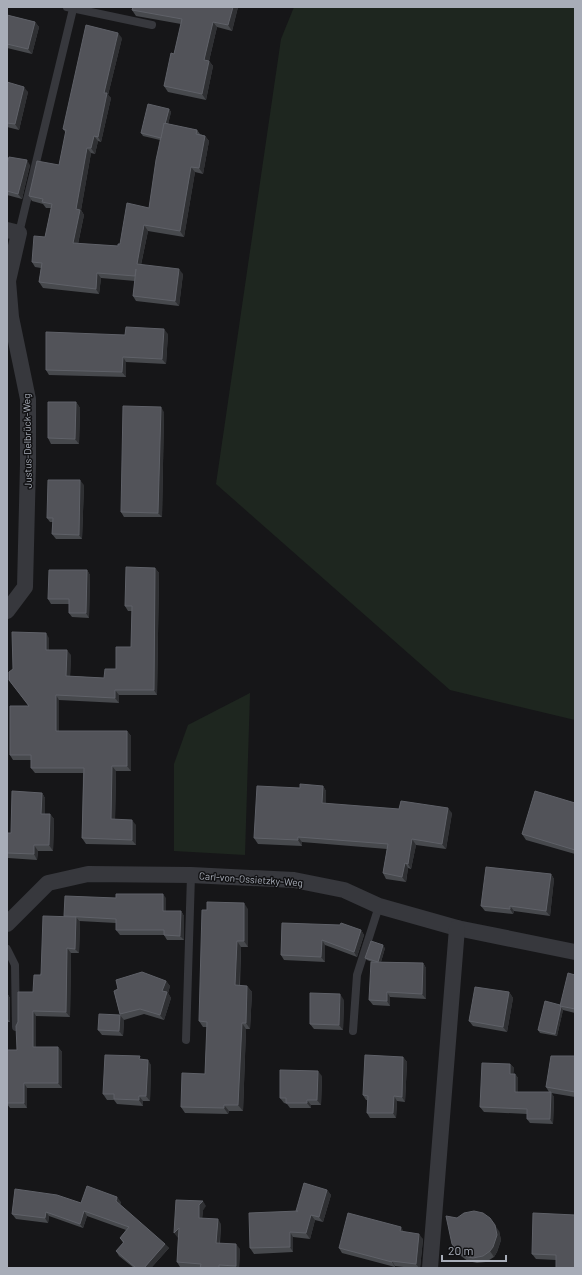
<svg xmlns="http://www.w3.org/2000/svg" width="582" height="1275" viewBox="0 0 582 1275" font-family="Barlow,sans-serif">
<style>
.green{fill:#1e261f}
.lines{fill:none;stroke-linecap:round;stroke-linejoin:round}
.lane{stroke:#37383d;stroke-width:8}
.street{stroke:#37383d;stroke-width:16}
.wall{fill:#47494d}
.shaded-wall{fill:#2f3033}
.building{fill:#525359;stroke:#5f6168}
.labels{text-anchor:middle;dominant-baseline:central;stroke-width:3;stroke-linejoin:round;paint-order:stroke}
.street-label{font-size:10px;fill:#a8adb8;stroke:#111113}
</style>
<rect width="100%" height="100%" fill="#161618"/>
<g class="green">
<polygon points="294,7 575,7 575,720 450,690 216,484 281,39"/>
<polygon points="250,693 245,855 174,851 174,764 188,725"/>
</g>
<g class="lines">
<g class="lane">
<polyline points="67,7 152,25"/>
<polyline points="19,233 73,9"/>
<polyline points="7,949 15,965 16,1027"/>
<polyline points="353,1031 357,975 379,906"/>
<polyline points="186,1040 191,875"/>
</g>
<g class="street">
<polyline points="7,230 19,233 8,281 11,317 28,399 28,464 25,587 7,611"/>
<polyline points="7,924 48,883 88,874 191,875 294,880 344,890 379,906 457,928 575,952"/>
<polyline points="430,1268 457,928"/>
</g>
</g>
<g class="wall">
<polygon points="238,7 232,31 217,27 209,61 213,66 206,100 168,92 164,86 174,54 181,24 136,16 132,10"/>
<polygon points="7,15 35,22 39,27 32,54 7,48"/>
<polygon points="122,38 108,95 111,98 101,142 98,141 95,154 91,153 81,210 84,215 78,244 118,246 149,208 160,140 143,136 141,133 169,109 171,112 168,124 197,130 200,134 205,136 209,141 203,174 195,172 184,237 148,231 141,265 183,274 179,306 136,301 133,296 135,281 101,278 99,294 43,288 39,282 41,268 35,267 32,262 45,237 51,208 46,208 43,204 32,201 29,196 59,165 66,133 63,129"/>
<polygon points="7,82 28,92 19,130 7,127"/>
<polygon points="7,164 30,165 22,199 7,195"/>
<polygon points="168,334 166,364 126,362 126,377 49,375 46,370 125,335"/>
<polygon points="76,402 80,408 79,444 51,444 48,438"/>
<polygon points="164,412 162,517 124,517 121,512"/>
<polygon points="84,485 82,539 56,539 52,534 53,522 50,522 47,518"/>
<polygon points="155,568 159,573 157,695 119,695 119,703 59,700 59,731 127,731 131,736 131,771 116,771 115,819 136,825 136,845 86,844 82,838 83,773 35,773 31,768 31,760 13,760 10,755 29,706 9,680 13,669 49,638 49,650 71,655 70,676 104,678 116,669 131,647 132,611 128,611 125,606"/>
<polygon points="87,570 90,575 89,618 72,617 69,613 69,604 51,604 48,599"/>
<polygon points="323,786 326,791 326,804 452,813 446,849 416,845 411,869 408,868 406,882 386,879 383,873 387,849 302,842 302,846 258,844 254,838 300,788"/>
<polygon points="42,793 45,798 45,814 50,814 54,819 53,851 38,851 37,860 8,858 7,857 7,833 11,833"/>
<polygon points="575,803 575,854 526,840 522,834"/>
<polygon points="551,874 554,879 550,916 514,911 513,914 485,911 481,906"/>
<polygon points="116,898 166,898 166,911 181,911 184,916 184,940 167,940 164,935 120,935 116,930 116,923 79,921 80,922 79,953 71,953 70,1017 36,1016 36,1047 58,1047 62,1052 62,1088 27,1088 27,1108 10,1108 7,1104 7,1050 17,1050 33,992 64,917 64,916"/>
<polygon points="248,909 248,947 241,947 240,986 247,986 252,992 250,1029 246,1029 243,1111 229,1111 228,1114 185,1113 181,1107 205,1074 207,1027 203,1027 199,1021"/>
<polygon points="282,923 361,930 364,935 357,957 325,945 325,962 284,960 281,955"/>
<polygon points="385,948 381,962 423,963 426,968 426,999 390,997 390,1006 373,1005 369,1000 372,962 367,960 365,958"/>
<polygon points="575,975 575,1013 563,1010 557,1036 540,1033 538,1030 560,1005"/>
<polygon points="166,981 170,986 168,993 171,998 164,1020 144,1014 124,1020 123,1036 102,1035 98,1030 120,1015 114,991"/>
<polygon points="509,992 513,998 507,1032 473,1026 469,1021"/>
<polygon points="7,993 10,998 10,1022 7,1022"/>
<polygon points="344,1000 343,1030 314,1029 310,1024"/>
<polygon points="575,1056 575,1097 551,1093 554,1097 553,1124 530,1123 527,1119 527,1114 484,1112 480,1107 510,1064 514,1068 513,1074 515,1074 518,1078 518,1092 549,1092 546,1087"/>
<polygon points="403,1057 407,1062 405,1102 397,1101 396,1118 370,1118 367,1113 367,1100 366,1100 363,1095"/>
<polygon points="142,1059 151,1065 150,1101 143,1101 143,1106 117,1104 114,1100 107,1100 103,1094"/>
<polygon points="322,1076 321,1105 311,1105 311,1108 290,1108 287,1104 284,1103 280,1098"/>
<polygon points="327,1190 331,1195 323,1222 315,1220 310,1239 293,1237 293,1252 254,1254 250,1248 297,1211"/>
<polygon points="121,1202 120,1205 169,1248 151,1268 134,1268 119,1256 116,1251 123,1243 120,1238 126,1230 87,1216 83,1228 49,1216 48,1223 16,1219 12,1214 81,1203"/>
<polygon points="206,1206 203,1210 202,1218 221,1224 220,1243 240,1249 239,1268 193,1268 180,1267 177,1262 178,1238"/>
<polygon points="575,1215 556,1260 536,1259 532,1254"/>
<polygon points="499,1231 501,1240 497,1252 494,1257 486,1262 477,1263 468,1261 461,1256 452,1244"/>
<polygon points="404,1232 423,1239 420,1268 412,1268 395,1266 395,1267 342,1253 339,1248"/>
</g>
<g class="shaded-wall">
<polygon points="233,7 238,7 232,31 228,25"/>
<polygon points="35,22 39,27 32,54 28,49"/>
<polygon points="213,22 217,27 209,61 213,66 206,100 202,94 204,60"/>
<polygon points="118,33 122,38 108,95 111,98 101,142 98,137 104,93"/>
<polygon points="24,87 28,92 19,130 15,124"/>
<polygon points="169,109 171,112 164,141 162,138"/>
<polygon points="94,136 98,141 95,154 91,148"/>
<polygon points="205,136 209,141 203,174 199,168"/>
<polygon points="87,148 91,153 81,210 84,215 77,248 73,243 76,209"/>
<polygon points="27,160 30,165 22,199 18,194"/>
<polygon points="191,167 195,172 184,237 180,231"/>
<polygon points="144,225 148,231 140,269 137,264"/>
<polygon points="179,269 183,274 179,306 175,301"/>
<polygon points="97,273 101,278 99,294 96,289"/>
<polygon points="164,329 168,334 166,364 162,359"/>
<polygon points="123,357 126,362 126,377 122,372"/>
<polygon points="76,402 80,408 79,444 75,439"/>
<polygon points="161,407 164,412 162,517 158,513"/>
<polygon points="80,480 84,485 82,539 79,535"/>
<polygon points="155,568 159,573 157,695 154,690"/>
<polygon points="87,570 90,575 89,618 86,613"/>
<polygon points="46,633 49,638 49,655 46,650"/>
<polygon points="67,650 71,655 70,681 66,676"/>
<polygon points="115,690 119,695 119,703 115,698"/>
<polygon points="56,695 59,700 59,736 56,731"/>
<polygon points="127,731 131,736 131,771 127,766"/>
<polygon points="112,766 116,771 115,824 111,819"/>
<polygon points="323,786 326,791 326,809 322,803"/>
<polygon points="42,793 45,798 45,819 41,814"/>
<polygon points="448,808 452,813 446,849 442,844"/>
<polygon points="50,814 54,819 53,851 49,845"/>
<polygon points="132,820 136,825 136,845 132,840"/>
<polygon points="298,837 302,842 302,846 298,840"/>
<polygon points="412,839 416,845 411,869 408,864"/>
<polygon points="34,845 38,851 37,860 34,854"/>
<polygon points="405,863 408,868 406,882 402,877"/>
<polygon points="551,874 554,879 550,916 546,911"/>
<polygon points="163,894 166,898 166,916 163,911"/>
<polygon points="244,903 248,909 248,947 244,941"/>
<polygon points="510,906 514,911 513,914 510,909"/>
<polygon points="181,911 184,916 184,940 180,936"/>
<polygon points="76,917 80,922 79,953 75,949"/>
<polygon points="361,930 364,935 357,957 354,952"/>
<polygon points="322,940 325,945 325,962 321,957"/>
<polygon points="237,941 241,947 239,991 235,985"/>
<polygon points="383,945 385,948 380,965 378,962"/>
<polygon points="67,948 71,953 70,1017 66,1012"/>
<polygon points="423,963 426,968 426,999 422,994"/>
<polygon points="166,981 170,986 168,993 171,998 164,1020 160,1015 162,991"/>
<polygon points="247,986 252,992 250,1029 246,1023"/>
<polygon points="387,992 390,997 390,1006 387,1001"/>
<polygon points="509,992 513,998 507,1032 503,1027"/>
<polygon points="7,993 10,998 10,1022 7,1018"/>
<polygon points="340,994 344,1000 343,1030 339,1025"/>
<polygon points="561,1007 563,1010 557,1036 555,1034"/>
<polygon points="33,1011 36,1016 36,1052 33,1047"/>
<polygon points="120,1015 124,1020 123,1036 119,1031"/>
<polygon points="242,1023 246,1029 243,1111 238,1105"/>
<polygon points="58,1047 62,1052 62,1088 58,1083"/>
<polygon points="403,1057 407,1062 405,1102 402,1097"/>
<polygon points="148,1060 151,1065 150,1101 146,1096"/>
<polygon points="510,1064 514,1068 513,1078 510,1074"/>
<polygon points="318,1071 322,1076 321,1105 317,1100"/>
<polygon points="515,1074 518,1078 518,1096 515,1092"/>
<polygon points="24,1083 27,1088 27,1108 24,1103"/>
<polygon points="551,1092 554,1097 553,1124 550,1119"/>
<polygon points="139,1096 143,1101 143,1106 139,1100"/>
<polygon points="394,1096 397,1101 396,1118 393,1113"/>
<polygon points="307,1100 311,1105 311,1108 307,1103"/>
<polygon points="224,1105 229,1111 228,1114 224,1108"/>
<polygon points="327,1190 331,1195 323,1222 319,1217"/>
<polygon points="117,1197 121,1202 119,1206 116,1201"/>
<polygon points="203,1201 206,1206 203,1210 202,1222 199,1218 199,1205"/>
<polygon points="84,1211 87,1216 83,1228 80,1224"/>
<polygon points="46,1212 49,1216 48,1223 45,1218"/>
<polygon points="311,1215 315,1220 310,1239 306,1233"/>
<polygon points="490,1218 499,1231 501,1240 497,1252 494,1257 490,1251"/>
<polygon points="218,1219 221,1224 219,1248 216,1243"/>
<polygon points="401,1227 404,1232 400,1231"/>
<polygon points="179,1228 182,1233 178,1238 174,1233"/>
<polygon points="290,1232 293,1237 293,1252 290,1247"/>
<polygon points="419,1234 423,1239 420,1268 419,1268 416,1264"/>
<polygon points="165,1244 169,1248 151,1268 144,1268"/>
<polygon points="236,1244 240,1249 239,1268 237,1268 236,1266"/>
<polygon points="392,1261 395,1266 395,1267 392,1262"/>
</g>
<g class="building">
<polygon points="133,7 233,7 228,25 213,22 204,60 209,61 202,94 164,86 171,53 174,54 182,19 132,10"/>
<polygon points="7,15 35,22 28,49 7,44"/>
<polygon points="86,25 118,33 104,93 107,93 98,137 94,136 91,148 87,148 76,209 80,210 73,243 118,246 118,244 120,244 127,203 149,208 156,160 164,123 197,130 196,134 205,136 199,168 191,167 180,231 144,225 137,264 179,269 175,301 133,296 136,269 135,276 97,273 96,289 39,282 42,263 32,262 34,236 45,237 52,204 42,202 43,199 29,196 37,161 59,165 66,130 63,129"/>
<polygon points="7,82 24,87 15,124 7,123"/>
<polygon points="148,104 169,109 165,124 164,123 161,138 141,133"/>
<polygon points="9,157 27,160 18,194 7,191 7,164"/>
<polygon points="126,327 164,329 162,359 123,357 122,372 46,370 46,332 125,335"/>
<polygon points="48,402 76,402 75,439 48,438"/>
<polygon points="123,406 161,407 158,513 121,512"/>
<polygon points="48,480 80,480 79,535 52,534 53,518 47,518"/>
<polygon points="126,567 155,568 154,690 115,690 115,698 56,695 56,731 127,731 127,766 112,766 111,819 132,820 132,840 82,838 84,768 31,768 31,755 10,755 10,706 29,706 9,680 9,672 13,669 12,632 46,633 46,650 67,650 66,676 104,678 105,669 116,669 116,647 131,647 132,606 125,606"/>
<polygon points="49,570 87,570 86,613 69,613 69,599 48,599"/>
<polygon points="300,784 323,786 322,803 399,809 401,801 448,808 442,844 412,839 408,864 405,863 402,877 383,873 388,844 298,837 298,840 254,838 257,786 300,788"/>
<polygon points="12,791 42,793 41,814 50,814 49,845 34,845 34,854 7,853 7,833 11,833"/>
<polygon points="535,791 575,803 575,850 522,834"/>
<polygon points="486,867 551,874 546,911 510,906 510,909 481,906"/>
<polygon points="116,894 163,894 163,911 181,911 180,936 164,935 164,930 116,930 116,919 64,916 65,896 116,898"/>
<polygon points="207,902 244,903 244,941 237,941 235,985 247,986 246,1023 242,1023 238,1105 224,1105 224,1108 181,1107 182,1073 205,1074 207,1022 199,1021 202,910 207,910"/>
<polygon points="43,916 76,917 75,949 67,948 66,1012 33,1011 33,1047 58,1047 58,1083 24,1083 24,1103 7,1103 7,1050 17,1050 16,1026 18,1022 18,992 33,992 34,975 41,975"/>
<polygon points="282,923 340,925 341,923 361,930 354,952 322,940 321,957 281,955"/>
<polygon points="371,941 383,945 378,962 365,958"/>
<polygon points="371,962 423,963 422,994 387,992 387,1001 369,1000"/>
<polygon points="142,972 166,981 162,991 167,992 160,1015 140,1009 120,1014 114,991 118,989 116,980"/>
<polygon points="568,973 575,975 575,1009 560,1006"/>
<polygon points="475,987 509,992 503,1027 469,1021"/>
<polygon points="310,993 340,994 339,1025 310,1024"/>
<polygon points="545,1001 560,1005 560,1006 561,1007 555,1034 538,1030"/>
<polygon points="99,1014 120,1015 119,1031 98,1030"/>
<polygon points="105,1055 140,1056 139,1059 148,1060 146,1096 139,1096 139,1100 114,1099 114,1094 103,1094"/>
<polygon points="365,1055 403,1057 402,1097 394,1096 393,1113 367,1113 368,1096 363,1095"/>
<polygon points="551,1056 575,1056 575,1092 546,1087"/>
<polygon points="482,1063 510,1064 510,1074 515,1074 515,1092 551,1092 550,1119 527,1119 527,1109 480,1107"/>
<polygon points="280,1070 318,1071 317,1100 307,1100 307,1103 286,1103 286,1098 280,1098"/>
<polygon points="304,1183 327,1190 319,1217 311,1215 306,1233 290,1232 290,1247 250,1248 249,1213 298,1211 296,1211"/>
<polygon points="87,1186 117,1197 116,1201 165,1244 144,1268 136,1268 116,1251 124,1242 120,1238 129,1227 84,1211 80,1224 46,1212 45,1218 12,1214 15,1189 57,1195 81,1203"/>
<polygon points="176,1200 203,1201 199,1205 199,1218 218,1219 216,1243 236,1244 236,1266 219,1265 219,1268 200,1268 201,1264 177,1262 179,1228 174,1233"/>
<polygon points="474,1211 483,1213 490,1218 495,1225 497,1235 493,1247 490,1251 483,1256 473,1258 464,1256 457,1251 452,1244 446,1216 457,1218 464,1213"/>
<polygon points="348,1213 401,1227 400,1231 419,1234 416,1264 392,1261 392,1262 339,1248"/>
<polygon points="533,1213 575,1215 575,1268 556,1268 556,1255 532,1254"/>
</g>
<g class="labels">
<g class="street-label">
<text transform="translate(27 441) rotate(-91)">Justus-Delbrück-Weg</text>
<text transform="translate(251 879) rotate(4)">Carl-von-Ossietzky-Weg</text>
</g>
</g>
<rect width="582" height="1275" fill="none" stroke="#a8adb8" stroke-width="16"/>
<path d="M442 1255v6h64v-6" fill="none" stroke="#a8adb8" stroke-width="2"/>
<text x="448" y="1255" font-size="12" fill="#a8adb8" stroke="#111113" stroke-width="3" paint-order="stroke">20 m</text>
</svg>
